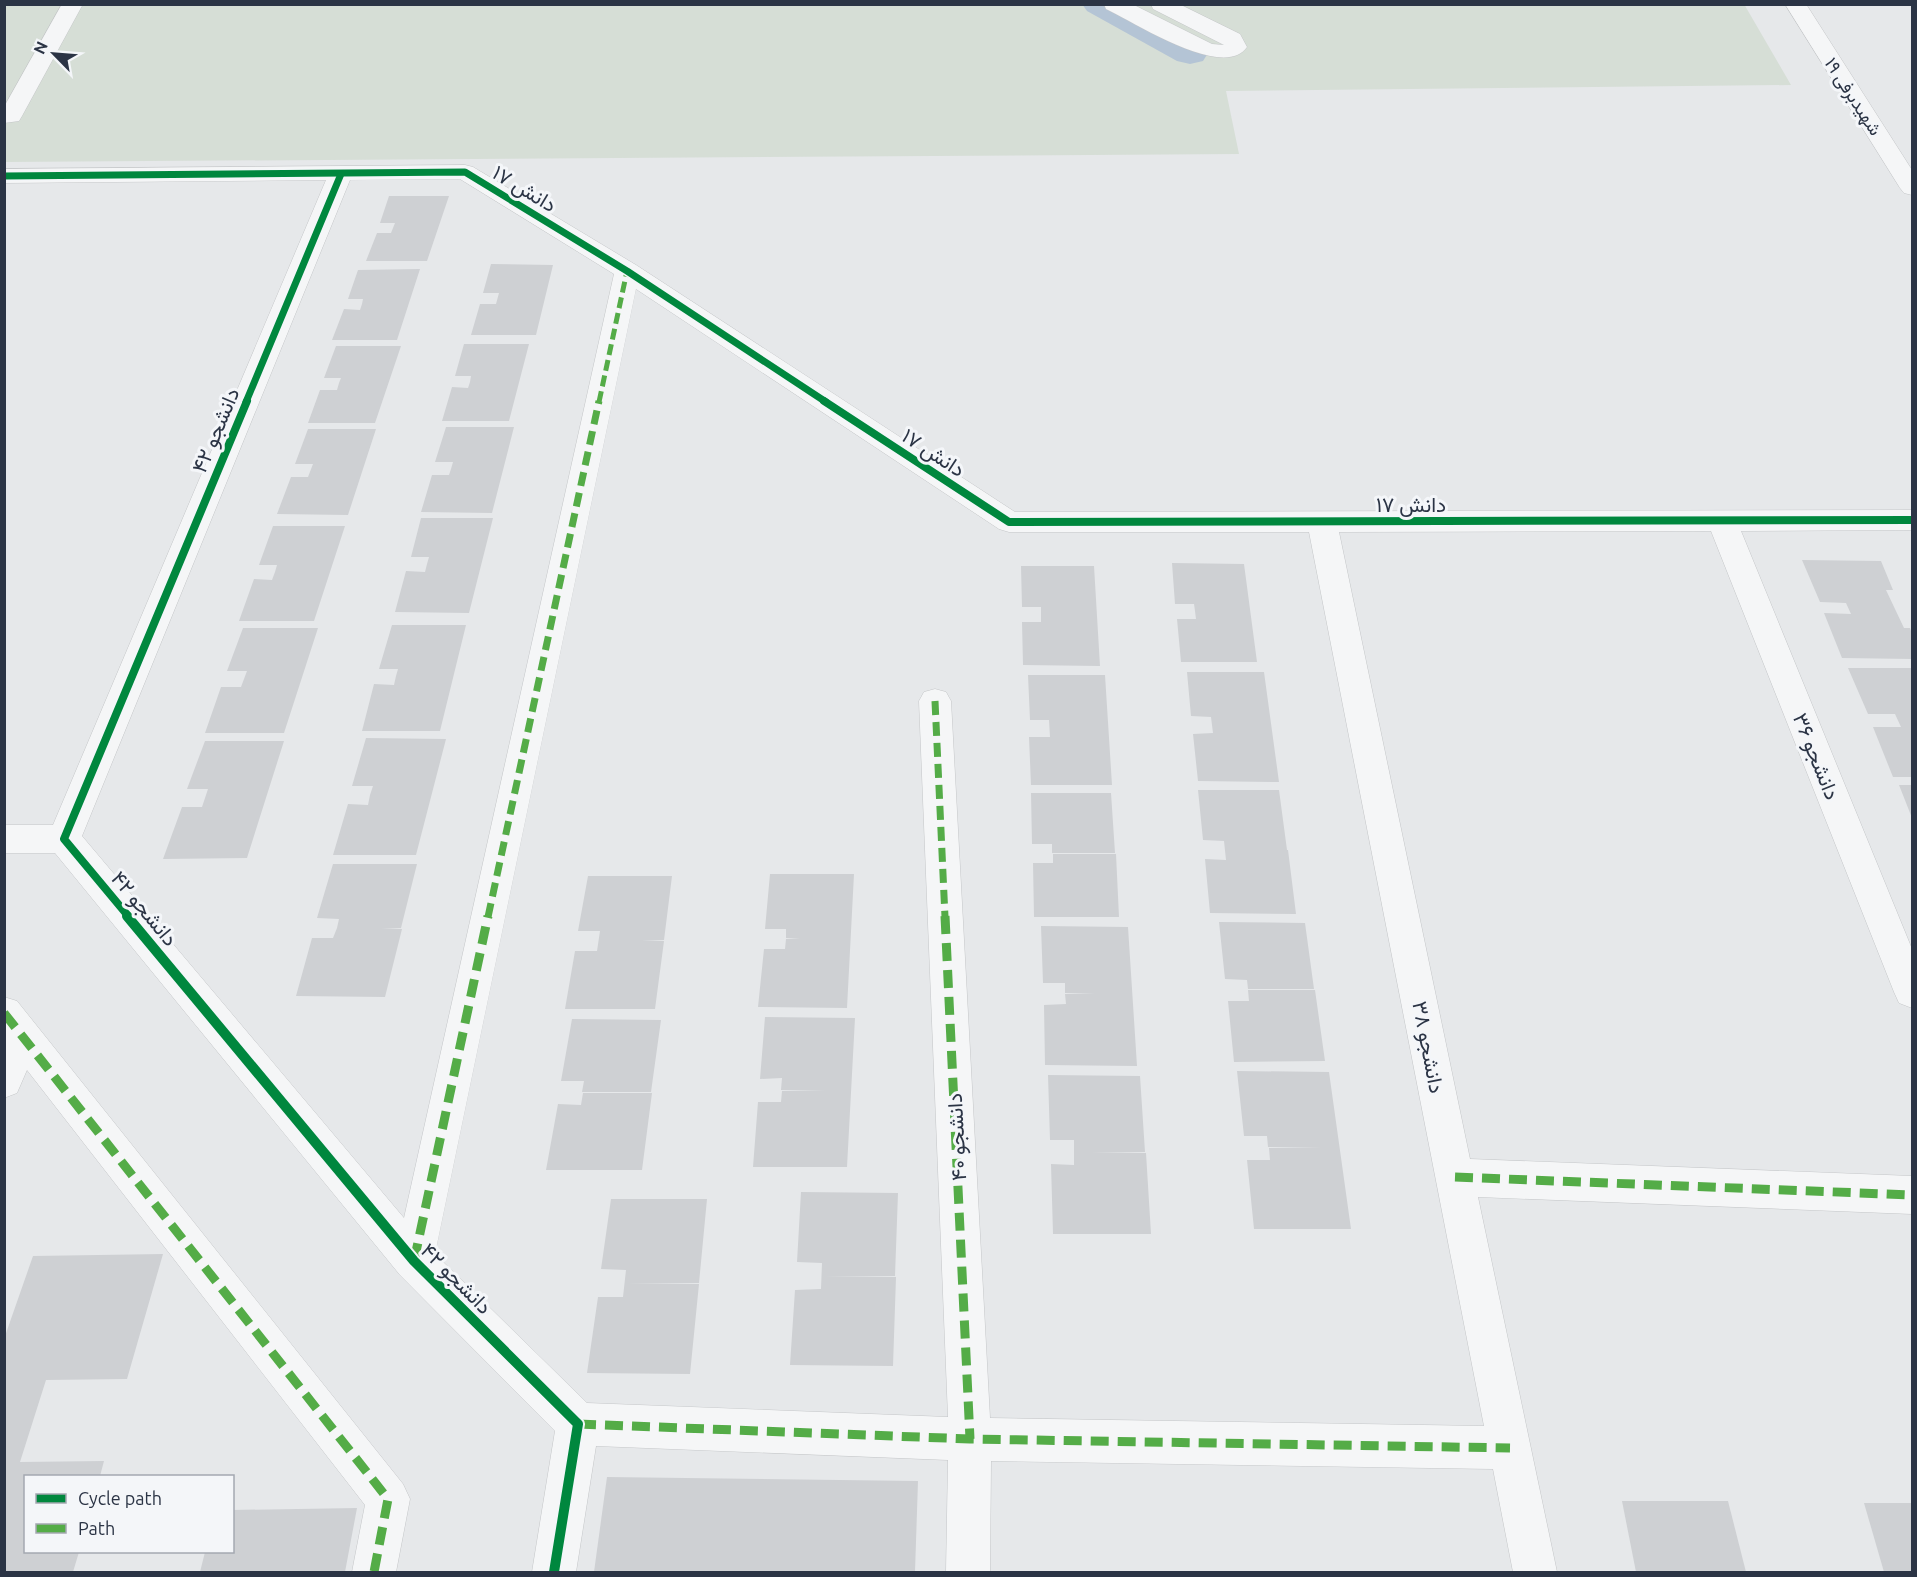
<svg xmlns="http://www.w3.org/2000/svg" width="1917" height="1577" viewBox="0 0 1917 1577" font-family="Ubuntu,Vazirmatn,sans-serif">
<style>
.green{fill:#d6ded6}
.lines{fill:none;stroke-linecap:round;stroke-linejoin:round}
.canal{fill:#b4c4d5;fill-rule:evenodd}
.building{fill:#ced0d3}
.minor-casing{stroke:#c4c6c8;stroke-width:1}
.minor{fill:#f5f6f7;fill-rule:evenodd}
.quiet-far2{stroke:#54ac47;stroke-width:5;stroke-dasharray:11 5;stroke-linecap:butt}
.quiet-far1{stroke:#54ac47;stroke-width:7;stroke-dasharray:14 7;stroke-linecap:butt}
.quiet{stroke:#54ac47;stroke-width:9;stroke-dasharray:18 9;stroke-linecap:butt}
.cycleway-far2-casing{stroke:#f4f6f9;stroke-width:10}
.cycleway-far1-casing{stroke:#f4f6f9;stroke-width:12}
.cycleway-casing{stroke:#f4f6f9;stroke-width:14}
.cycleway-far2{stroke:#00873e;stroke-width:7}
.cycleway-far1{stroke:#00873e;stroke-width:8}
.cycleway{stroke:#00873e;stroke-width:10}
.labels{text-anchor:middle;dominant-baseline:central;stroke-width:6;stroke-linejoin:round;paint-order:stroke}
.far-street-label{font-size:18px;fill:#2b3445;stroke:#f4f6f9}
.street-label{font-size:21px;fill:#2b3445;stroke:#f4f6f9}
</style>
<rect width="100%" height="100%" fill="#e6e8ea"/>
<polygon class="green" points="1744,4 1791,85 1226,91 1239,154 5,162 4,5"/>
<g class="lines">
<polygon class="canal" points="1082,4 1126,4 1203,45 1208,53 1203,61 1190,64 1177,61 1087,11"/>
</g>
<g class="building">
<polygon points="389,196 449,196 427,261 366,261 377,233 391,233 395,223 380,223"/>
<polygon points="491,264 553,265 536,335 471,335 480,304 496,304 499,293 483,293"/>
<polygon points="420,269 397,340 332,340 344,309 360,310 362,304 363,299 348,299 358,270"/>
<polygon points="464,344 529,344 509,421 442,421 452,387 468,388 470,382 471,376 455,376"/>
<polygon points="336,346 401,346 375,423 308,423 320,390 337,390 339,383 341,378 324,378"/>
<polygon points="446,427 514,427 492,513 421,512 432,475 449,475 451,469 453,462 435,462"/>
<polygon points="308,429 376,429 348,515 277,514 291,477 308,477 313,464 295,464"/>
<polygon points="421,518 493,518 469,613 395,612 406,571 425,572 427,564 429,557 411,557"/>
<polygon points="273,526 345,526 314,621 239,621 254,579 272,580 275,572 277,565 259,565"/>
<polygon points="1802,560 1881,561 1893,590 1886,590 1904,628 1910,628 1912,634 1912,659 1842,658 1824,613 1851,614 1846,603 1820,602"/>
<polygon points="1172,563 1244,564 1257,662 1181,662 1177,619 1196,619 1195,611 1194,604 1175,604"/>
<polygon points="1021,566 1094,566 1100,666 1023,665 1022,622 1041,622 1041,607 1022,607"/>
<polygon points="392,625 466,625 440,731 362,731 374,684 394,685 396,676 398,669 379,669"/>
<polygon points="243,628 318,628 284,733 205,733 221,687 241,687 247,671 227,671"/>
<polygon points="1848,668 1912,668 1912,777 1893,777 1873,727 1901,727 1895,714 1868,714"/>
<polygon points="1187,672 1264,672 1279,782 1198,781 1193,734 1213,733 1211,717 1191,716"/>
<polygon points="1028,675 1105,675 1112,785 1031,785 1029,737 1050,737 1049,720 1030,720"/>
<polygon points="366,738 446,739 416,855 333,855 348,804 368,805 370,795 373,786 352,786"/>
<polygon points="205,741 284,741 247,858 163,859 182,807 202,807 208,789 187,789"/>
<polygon points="1899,785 1912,785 1912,818"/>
<polygon points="1198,790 1279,790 1287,850 1281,850 1288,850 1296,914 1210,913 1205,859 1226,860 1224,841 1203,840"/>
<polygon points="1031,793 1111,793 1115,853 1052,853 1052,844 1032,844"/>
<polygon points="1053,854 1116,854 1119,917 1034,917 1033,863 1053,863"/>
<polygon points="333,864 417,864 401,928 382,928 402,929 385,997 296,996 312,938 333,938 337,928 339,919 317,918"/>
<polygon points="770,874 854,874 847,1008 758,1007 764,949 785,949 786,939 800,939 786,938 786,929 765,929"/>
<polygon points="588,876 672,876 664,940 642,940 664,941 655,1009 565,1009 575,951 597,951 600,931 578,931"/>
<polygon points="1219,922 1305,923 1314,989 1248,989 1247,980 1225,979"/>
<polygon points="1041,926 1128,927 1137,1066 1045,1065 1044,1005 1066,1004 1065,994 1095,993 1065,993 1065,983 1043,983"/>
<polygon points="1248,990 1315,990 1325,1061 1234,1062 1228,1001 1249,1001"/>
<polygon points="765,1017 855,1018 847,1167 753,1167 758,1102 781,1102 782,1091 825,1091 781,1090 782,1078 760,1079"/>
<polygon points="572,1019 661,1020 651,1092 582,1092 584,1081 561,1081"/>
<polygon points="1237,1071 1329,1072 1351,1229 1254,1229 1247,1160 1270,1160 1269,1148 1321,1147 1268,1147 1267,1136 1244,1136"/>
<polygon points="1048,1075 1140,1076 1145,1152 1092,1153 1146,1153 1151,1234 1053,1234 1051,1164 1074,1165 1074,1140 1050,1140"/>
<polygon points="583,1093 652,1093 642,1170 546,1170 558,1104 581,1105"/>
<polygon points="801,1192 898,1193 895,1276 825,1276 896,1277 893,1366 790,1365 795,1290 821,1289 822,1263 797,1262"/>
<polygon points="611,1199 707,1199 699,1283 628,1283 699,1284 690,1374 587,1373 598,1297 623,1297 626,1270 601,1269"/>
<polygon points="163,1254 127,1379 46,1380 20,1462 104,1461 100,1476 26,1476 26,1552 79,1552 73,1572 4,1572 4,1339 33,1256"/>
<polygon points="607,1477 918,1481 915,1572 594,1572"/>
<polygon points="1622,1501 1728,1501 1746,1572 1636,1572"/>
<polygon points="1864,1503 1912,1503 1912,1572 1884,1572"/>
<polygon points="357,1508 345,1572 200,1572 205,1552 232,1552 232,1510"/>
</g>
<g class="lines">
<defs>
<g id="minor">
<polygon points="62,4 83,4 22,116 19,121 4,123 4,107"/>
<path d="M1104 4H1132L1212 44 1224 45 1153 9 1151 4H1179L1240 34 1247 47C1224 81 1134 22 1106 9Z"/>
<polygon points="1785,4 1806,4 1912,170 1912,195 1904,193 1900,188"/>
<path d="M465 165 473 167 636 265 1015 512 1912 510V530L1741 531 1912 949V1008L1899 1003 1894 992 1711 531 1339 532 1470 1159 1912 1176V1214L1478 1197 1557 1572H1513L1493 1469 991 1461 990 1572H946L948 1460 596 1446 576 1572H532L555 1431 400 1275 55 853H4V825H53L326 180 4 183V169ZM460 179 614 274 404 1218 82 836 350 180ZM636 289 999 529 1009 532H1309L1484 1426 990 1418 951 701 946 692 935 689 924 692 919 701 948 1417 587 1403 435 1254Z"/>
<polygon points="4,997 17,1001 403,1484 410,1499 396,1572 352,1572 365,1505 27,1070 17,1093 4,1098"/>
</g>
</defs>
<use href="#minor" class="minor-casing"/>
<use href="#minor" class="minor"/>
<polyline class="quiet-far2" points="599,402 627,271"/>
<g class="quiet-far1">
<polyline points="935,701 945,917"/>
<polyline points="488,917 599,401"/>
</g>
<g class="quiet">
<polyline points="945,916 970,1439"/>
<polyline points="4,1013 388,1499 374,1572"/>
<polyline points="1455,1177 1912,1195"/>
<polyline points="414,1261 488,916"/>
<polyline points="578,1424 970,1439 1510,1448"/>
</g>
<defs>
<g id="cycleway-far2">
<polyline points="4,176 465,172 627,271 826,402"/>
<polyline points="246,402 341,174"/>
</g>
<g id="cycleway-far1">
<polyline points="824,401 1009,522 1912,520"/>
<polyline points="129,917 64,839 247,401"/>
</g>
<polyline id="cycleway" points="127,916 414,1261 578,1424 554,1572"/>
</defs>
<use href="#cycleway-far2" class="cycleway-far2-casing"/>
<use href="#cycleway-far1" class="cycleway-far1-casing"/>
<use href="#cycleway" class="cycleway-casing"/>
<use href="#cycleway-far2" class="cycleway-far2"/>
<use href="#cycleway-far1" class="cycleway-far1"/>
<use href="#cycleway" class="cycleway"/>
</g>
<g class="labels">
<g class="far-street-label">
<text transform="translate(1854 96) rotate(57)">شهیدبرفی ۱۹</text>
</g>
<g class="street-label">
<text transform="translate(525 188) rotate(31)">دانش ۱۷</text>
<text transform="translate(215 430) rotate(-67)">دانشجو ۴۲</text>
<text transform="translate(934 452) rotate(33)">دانش ۱۷</text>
<text x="1411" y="504">دانش ۱۷</text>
<text transform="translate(1817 756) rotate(68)">دانشجو ۳۶</text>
<text transform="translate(145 908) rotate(50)">دانشجو ۴۲</text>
<text transform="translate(1429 1047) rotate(79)">دانشجو ۳۸</text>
<text transform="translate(956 1137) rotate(-93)">دانشجو ۴۰</text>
<text transform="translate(457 1278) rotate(45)">دانشجو ۴۲</text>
</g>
</g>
<rect width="1917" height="1577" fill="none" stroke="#2b3445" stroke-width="12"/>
<rect x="24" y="1475" width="210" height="78" fill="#f4f6f9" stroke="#a4a8b1" stroke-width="1.5"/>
<rect x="36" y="1494" width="30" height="9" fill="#00873e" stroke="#a4a8b1" stroke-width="1.5"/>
<text x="78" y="1505" font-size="18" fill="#2b3445">Cycle path</text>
<rect x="36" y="1524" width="30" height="9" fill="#54ac47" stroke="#a4a8b1" stroke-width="1.5"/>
<text x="78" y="1535" font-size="18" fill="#2b3445">Path</text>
<g transform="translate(54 54) rotate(295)" stroke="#f4f6f9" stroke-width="4.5" paint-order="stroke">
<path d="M0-4.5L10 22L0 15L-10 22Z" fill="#2b3445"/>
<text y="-9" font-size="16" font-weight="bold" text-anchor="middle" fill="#2b3445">N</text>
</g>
</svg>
